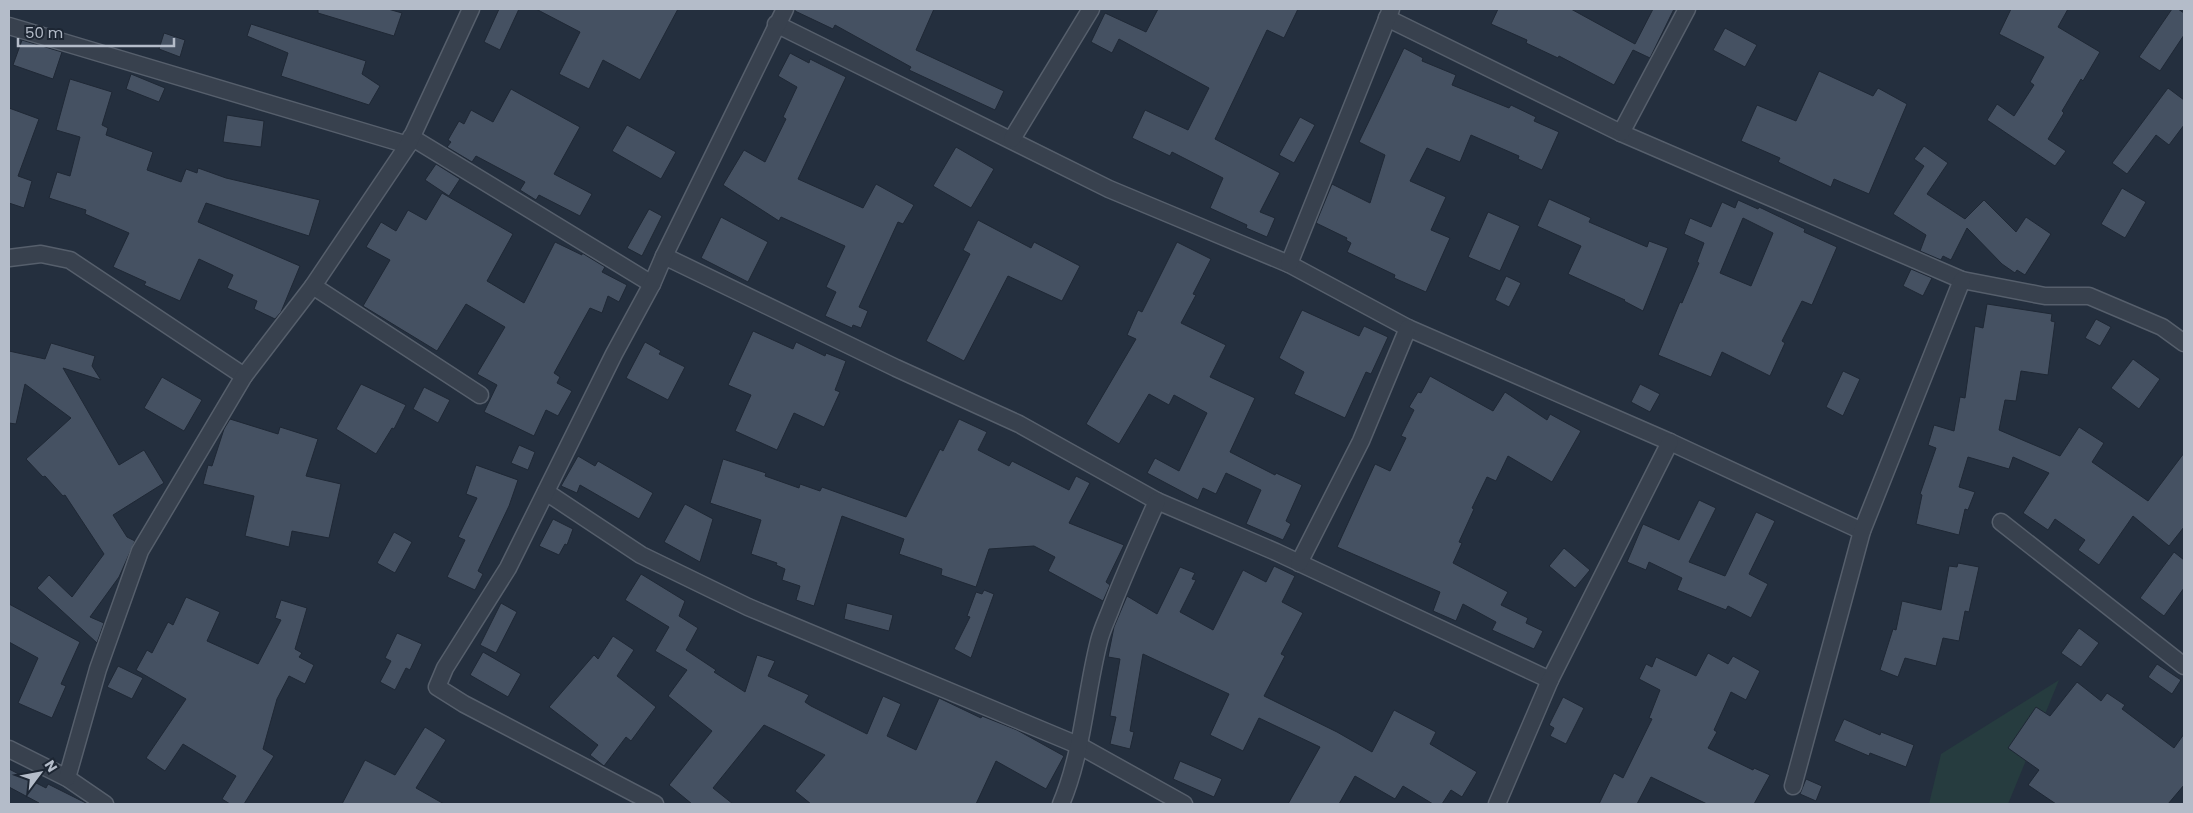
<svg xmlns="http://www.w3.org/2000/svg" width="2193" height="813" viewBox="0 0 2193 813" font-family="Poppins,sans-serif">
<style>
.green{fill:#263c3f}
.building{fill:#455162;stroke:#1f2835;fill-rule:evenodd}
.lines{fill:none;stroke-linecap:round;stroke-linejoin:round}
.minor-casing{stroke:#565f6c;stroke-width:19}
.minor{stroke:#38414e;stroke-width:16}
</style>
<rect width="100%" height="100%" fill="#242f3e"/>
<polygon class="green" points="2059,680 2008,804 1929,804 1941,754"/>
<g class="building">
<polygon points="318,9 388,9 402,13 394,36 318,13"/>
<polygon points="499,9 519,9 500,50 484,42"/>
<polygon points="536,9 678,9 640,80 603,60 589,89 559,74 580,32"/>
<polygon points="795,9 934,9 916,50 1004,91 995,110 909,70 911,67 835,25 833,29 795,11"/>
<polygon points="1158,9 1298,9 1284,38 1267,30 1215,139 1280,173 1260,212 1275,218 1267,237 1246,228 1247,225 1210,208 1223,178 1172,152 1170,156 1132,138 1145,110 1188,130 1209,88 1119,39 1112,53 1091,42 1105,13 1146,32"/>
<polygon points="1498,9 1571,9 1635,44 1653,9 1674,9 1650,58 1633,50 1614,85 1559,56 1558,58 1526,43 1527,40 1491,24"/>
<polygon points="2011,9 2068,9 2058,27 2100,52 2083,81 2081,79 2062,111 2064,113 2048,139 2066,151 2055,166 1987,120 1997,104 2014,116 2034,85 2030,82 2044,57 1999,34"/>
<polygon points="2172,9 2178,9 2184,13 2184,35 2160,71 2139,57"/>
<polygon points="251,24 366,61 362,74 380,86 369,105 281,76 288,53 247,36"/>
<polygon points="1725,28 1757,45 1745,67 1713,50"/>
<polygon points="164,33 185,40 180,57 159,49"/>
<polygon points="22,40 62,52 53,79 13,65"/>
<polygon points="1404,48 1423,58 1422,61 1456,75 1452,85 1509,108 1511,105 1536,117 1534,121 1559,132 1542,170 1518,159 1519,156 1471,135 1460,162 1427,148 1410,181 1446,197 1431,230 1450,238 1426,292 1394,278 1395,275 1347,252 1351,243 1346,240 1347,238 1316,223 1332,184 1370,203 1385,155 1359,142"/>
<polygon points="790,53 809,63 810,59 846,77 798,179 863,208 876,184 914,205 903,224 898,222 859,307 868,311 861,328 853,325 852,328 825,316 836,292 826,287 845,246 781,217 779,221 723,185 744,150 765,162 786,119 783,117 797,87 778,76"/>
<polygon points="1819,71 1873,96 1878,88 1907,104 1869,194 1834,179 1831,187 1778,162 1780,158 1741,141 1757,105 1796,121"/>
<polygon points="131,74 165,88 159,102 126,89"/>
<polygon points="70,79 112,92 102,125 108,128 106,135 153,152 147,170 181,182 186,169 197,173 198,168 226,178 320,200 309,236 206,203 198,222 300,266 281,312 275,319 254,309 257,301 227,288 233,275 199,259 180,301 144,285 146,282 113,267 129,233 85,214 86,210 49,198 57,172 70,176 80,137 56,130"/>
<polygon points="2168,88 2184,100 2184,125 2169,145 2156,135 2127,174 2112,163"/>
<polygon points="511,89 580,127 554,174 592,194 580,216 539,195 536,200 520,190 525,182 476,156 472,162 447,147 451,142 448,140 459,121 464,124 471,110 493,122"/>
<polygon points="9,108 39,119 18,176 32,181 24,208 9,203"/>
<polygon points="227,115 264,121 261,147 223,142"/>
<polygon points="1300,117 1315,125 1294,163 1279,155"/>
<polygon points="627,125 676,152 661,179 612,151"/>
<polygon points="1924,146 1948,163 1927,194 1965,219 1984,200 2016,232 2026,217 2051,234 2025,275 2017,270 2015,273 2002,264 1967,228 1951,260 1943,256 1941,260 1920,251 1926,235 1893,214 1924,166 1914,159"/>
<polygon points="956,147 994,169 971,208 933,186"/>
<polygon points="436,164 460,179 449,196 425,180"/>
<polygon points="2122,188 2146,202 2125,238 2101,224"/>
<polygon points="442,193 513,234 487,281 524,303 555,242 582,255 582,253 605,267 602,272 627,285 619,302 608,296 602,313 590,308 554,373 560,377 557,383 572,391 558,416 546,410 534,436 484,412 497,385 477,374 505,327 466,304 437,351 363,306 390,260 366,247 381,222 396,231 408,210 426,220"/>
<polygon points="1549,199 1591,218 1589,222 1647,247 1649,241 1668,248 1643,311 1624,301 1625,300 1568,274 1581,246 1537,226"/>
<path d="M1738 200 1758 209 1759 207 1805 229 1804 232 1837 247 1812 305 1802 301 1782 341 1785 343 1770 376 1722 352 1711 377 1658 355 1680 302 1682 303 1699 263 1697 262 1704 243 1684 234 1690 218 1711 227 1722 202 1735 208ZM1743 218 1773 233 1751 286 1720 273Z"/>
<polygon points="649,209 662,216 642,256 627,248"/>
<polygon points="1488,212 1520,226 1500,271 1468,257"/>
<polygon points="721,217 768,242 748,282 701,258"/>
<polygon points="978,220 1031,248 1034,242 1080,266 1062,301 1008,276 964,361 926,341 970,254 963,250"/>
<polygon points="1177,242 1211,259 1193,294 1196,295 1181,323 1226,345 1210,377 1255,398 1230,452 1275,475 1276,473 1302,485 1286,521 1291,524 1283,540 1246,524 1261,490 1226,473 1216,494 1203,488 1198,500 1147,473 1155,458 1179,471 1207,413 1174,395 1169,405 1149,394 1119,444 1086,424 1136,339 1127,335 1138,310 1142,312"/>
<polygon points="1911,269 1932,278 1923,296 1903,286"/>
<polygon points="1506,276 1521,283 1509,307 1495,300"/>
<polygon points="1987,304 2052,314 2051,321 2055,322 2048,375 2021,371 2016,401 2005,400 1999,430 2060,456 2079,427 2104,443 2092,462 2148,501 2184,453 2184,527 2169,546 2133,516 2099,565 2078,550 2085,540 2055,519 2048,530 2023,513 2049,473 2013,457 2009,469 1968,457 1959,487 1975,492 1968,510 1965,509 1959,535 1916,524 1922,495 1920,494 1936,448 1928,445 1934,425 1954,431 1960,397 1965,398 1975,326 1983,328"/>
<polygon points="1302,310 1359,336 1364,326 1388,337 1371,374 1366,372 1345,418 1294,394 1304,372 1279,358"/>
<polygon points="2096,319 2111,327 2100,346 2085,338"/>
<polygon points="753,331 793,349 796,342 825,356 826,353 846,361 835,390 840,392 824,427 794,413 777,450 735,431 751,395 728,385"/>
<polygon points="645,342 661,351 659,354 685,367 668,400 626,378"/>
<polygon points="51,343 95,356 92,366 101,380 63,368 119,465 144,450 164,483 113,515 127,537 135,541 119,577 90,617 104,623 97,643 37,588 49,575 72,597 104,554 65,495 63,496 45,476 43,477 26,459 71,418 25,384 16,424 9,423 9,351 45,359"/>
<polygon points="2133,359 2160,379 2139,409 2111,388"/>
<polygon points="1843,371 1860,379 1843,416 1826,407"/>
<polygon points="1430,376 1493,411 1505,392 1547,420 1550,414 1581,431 1552,482 1508,456 1496,481 1487,477 1472,508 1474,509 1459,542 1462,543 1453,563 1508,592 1501,605 1528,618 1526,623 1543,631 1534,649 1492,630 1496,622 1463,604 1456,621 1433,611 1440,592 1337,547 1375,464 1390,471 1406,438 1401,436 1414,410 1409,407 1418,392 1421,393"/>
<polygon points="162,377 202,400 184,431 144,408"/>
<polygon points="361,384 406,405 394,429 392,428 376,454 336,429"/>
<polygon points="1640,384 1660,394 1650,412 1631,402"/>
<polygon points="424,387 450,400 438,423 413,409"/>
<polygon points="230,419 278,434 280,427 318,439 306,476 341,484 329,538 292,531 289,547 245,536 254,496 203,484 208,465 212,466 224,429"/>
<polygon points="959,419 987,432 978,450 1009,466 1012,461 1069,490 1076,476 1090,483 1069,523 1124,545 1106,582 1110,585 1103,601 1048,571 1055,557 1034,546 989,549 976,587 941,575 942,569 899,554 904,539 842,516 814,606 796,600 800,586 782,580 785,569 776,565 777,563 751,554 761,520 710,503 723,459 766,473 765,476 799,488 800,484 820,491 822,487 906,517 940,449 943,451"/>
<polygon points="519,445 535,452 528,470 511,463"/>
<polygon points="578,456 595,466 598,461 653,493 639,519 580,485 577,493 561,486"/>
<polygon points="476,465 518,480 509,506 478,571 483,574 475,590 447,577 465,540 458,537 477,498 466,494"/>
<polygon points="1699,500 1716,508 1689,562 1725,576 1756,512 1775,521 1749,574 1768,584 1751,618 1728,606 1726,610 1677,590 1682,578 1649,562 1646,570 1627,562 1643,524 1679,540"/>
<polygon points="685,504 713,519 700,562 664,542"/>
<polygon points="553,519 573,529 567,545 565,544 559,555 539,546"/>
<polygon points="394,532 412,542 395,573 377,563"/>
<polygon points="1564,548 1590,570 1575,588 1549,566"/>
<polygon points="2174,552 2184,560 2184,588 2164,616 2140,598"/>
<polygon points="1958,563 1979,567 1969,612 1965,611 1959,641 1943,638 1936,666 1905,658 1898,677 1880,670 1893,629 1896,630 1902,601 1941,610 1949,566 1957,567"/>
<polygon points="1274,566 1295,576 1282,602 1303,613 1281,654 1285,656 1264,696 1337,732 1372,752 1394,710 1436,732 1430,744 1477,772 1462,797 1451,790 1442,804 1433,804 1403,786 1395,799 1355,776 1339,804 1288,804 1320,747 1259,718 1243,751 1210,735 1229,694 1143,654 1130,731 1134,732 1130,749 1110,744 1116,717 1110,716 1120,659 1108,657 1114,627 1127,596 1157,614 1180,567 1195,573 1192,579 1196,580 1180,612 1213,630 1243,570 1266,582"/>
<polygon points="641,574 685,601 679,616 698,628 686,650 716,670 714,672 745,692 757,655 775,661 768,676 809,695 805,702 811,706 867,734 883,696 901,704 887,736 916,750 939,698 981,718 982,716 1017,730 1064,756 1046,789 996,761 976,804 811,804 795,791 825,755 764,725 713,788 733,804 692,804 669,785 712,731 668,696 687,670 655,651 669,627 625,600"/>
<polygon points="984,590 994,594 971,658 954,649 970,617 967,616 976,592 982,594"/>
<polygon points="186,597 220,612 207,641 258,664 281,620 275,618 281,600 307,608 295,649 302,653 299,657 314,665 305,684 289,676 277,699 263,749 274,756 244,804 230,804 222,799 236,776 183,744 165,771 146,758 186,699 136,670 147,650 152,653 168,622 173,625"/>
<polygon points="501,603 517,612 496,653 480,645"/>
<polygon points="847,603 893,615 889,631 844,619"/>
<polygon points="9,604 80,642 61,684 66,686 52,718 18,703 38,658 9,642"/>
<polygon points="2079,628 2099,643 2081,667 2061,653"/>
<polygon points="397,633 422,644 410,670 406,668 395,690 380,682 391,661 385,658"/>
<polygon points="613,636 634,650 617,676 656,707 631,741 626,737 604,766 590,755 598,745 549,707 594,655 598,659"/>
<polygon points="483,652 521,674 508,697 470,675"/>
<polygon points="1708,653 1728,664 1733,656 1760,671 1746,700 1731,692 1714,730 1717,732 1708,748 1753,770 1754,768 1770,775 1754,804 1707,804 1651,777 1637,804 1599,804 1614,773 1623,778 1652,719 1649,718 1660,690 1639,679 1646,664 1652,667 1656,657 1696,676"/>
<polygon points="2157,664 2181,680 2172,694 2148,677"/>
<polygon points="118,666 143,678 132,699 107,687"/>
<polygon points="2077,682 2101,701 2107,693 2125,705 2122,709 2174,748 2184,734 2184,785 2168,804 2056,804 2028,785 2039,770 2008,748 2036,707 2050,716"/>
<polygon points="1563,697 1584,708 1566,744 1550,736 1554,728 1549,725"/>
<polygon points="1844,719 1880,735 1881,732 1914,745 1906,767 1870,753 1869,756 1834,741"/>
<polygon points="425,727 446,740 416,788 444,804 342,804 365,760 395,775"/>
<polygon points="1180,761 1222,779 1214,797 1173,779"/>
<polygon points="9,769 46,788 48,784 88,804 38,804 39,803 9,787"/>
<polygon points="1806,779 1822,786 1816,801 1800,794"/>
</g>
<g class="lines">
<defs>
<g id="minor">
<polyline points="1387,18 1621,133 1962,280 2045,296 2089,296 2162,327 2184,343"/>
<polyline points="776,24 1109,189 1289,264 1408,328 1670,442 1862,531"/>
<polyline points="9,26 408,145"/>
<polyline points="1621,133 1687,9"/>
<polyline points="411,137 652,284"/>
<polyline points="1012,139 1091,9"/>
<polyline points="664,256 896,368 1019,424 1157,501 1276,552 1550,680"/>
<polyline points="9,258 41,254 70,260 244,376"/>
<polyline points="1289,264 1391,9"/>
<polyline points="313,286 480,395"/>
<polyline points="546,492 641,555 748,607 1080,746 1184,804"/>
<polyline points="2001,522 2184,666"/>
<polyline points="1299,563 1361,441 1408,328"/>
<polyline points="9,749 67,778 105,804"/>
<polyline points="67,778 98,669 140,551 244,376 313,286 408,145 471,9"/>
<polyline points="1793,786 1862,531 1962,280"/>
<polyline points="655,804 464,704 437,687 445,668 508,568 614,354 652,284 664,256 785,9"/>
<path d="M1061 804C1083 752 1085 696 1099 641 1102 629 1108 617 1112 606 1126 570 1142 535 1157 501"/>
<polyline points="1497,804 1550,680 1670,442"/>
</g>
</defs>
<use href="#minor" class="minor-casing"/>
<use href="#minor" class="minor"/>
</g>
<rect width="2193" height="813" fill="none" stroke="#b4bcc9" stroke-width="20"/>
<g transform="translate(40 773) rotate(58)" stroke="#1d2633" stroke-width="4" paint-order="stroke">
<path d="M0-4L9 19L0 12L-9 19Z" fill="#b4bcc9"/>
<text y="-8" font-size="14" font-weight="bold" text-anchor="middle" fill="#b4bcc9">N</text>
</g>
<path d="M18 38v8h156v-8" fill="none" stroke="#b4bcc9" stroke-width="2.5"/>
<text x="25" y="38" font-size="15" fill="#b4bcc9" stroke="#1d2633" stroke-width="4" paint-order="stroke">50 m</text>
</svg>
